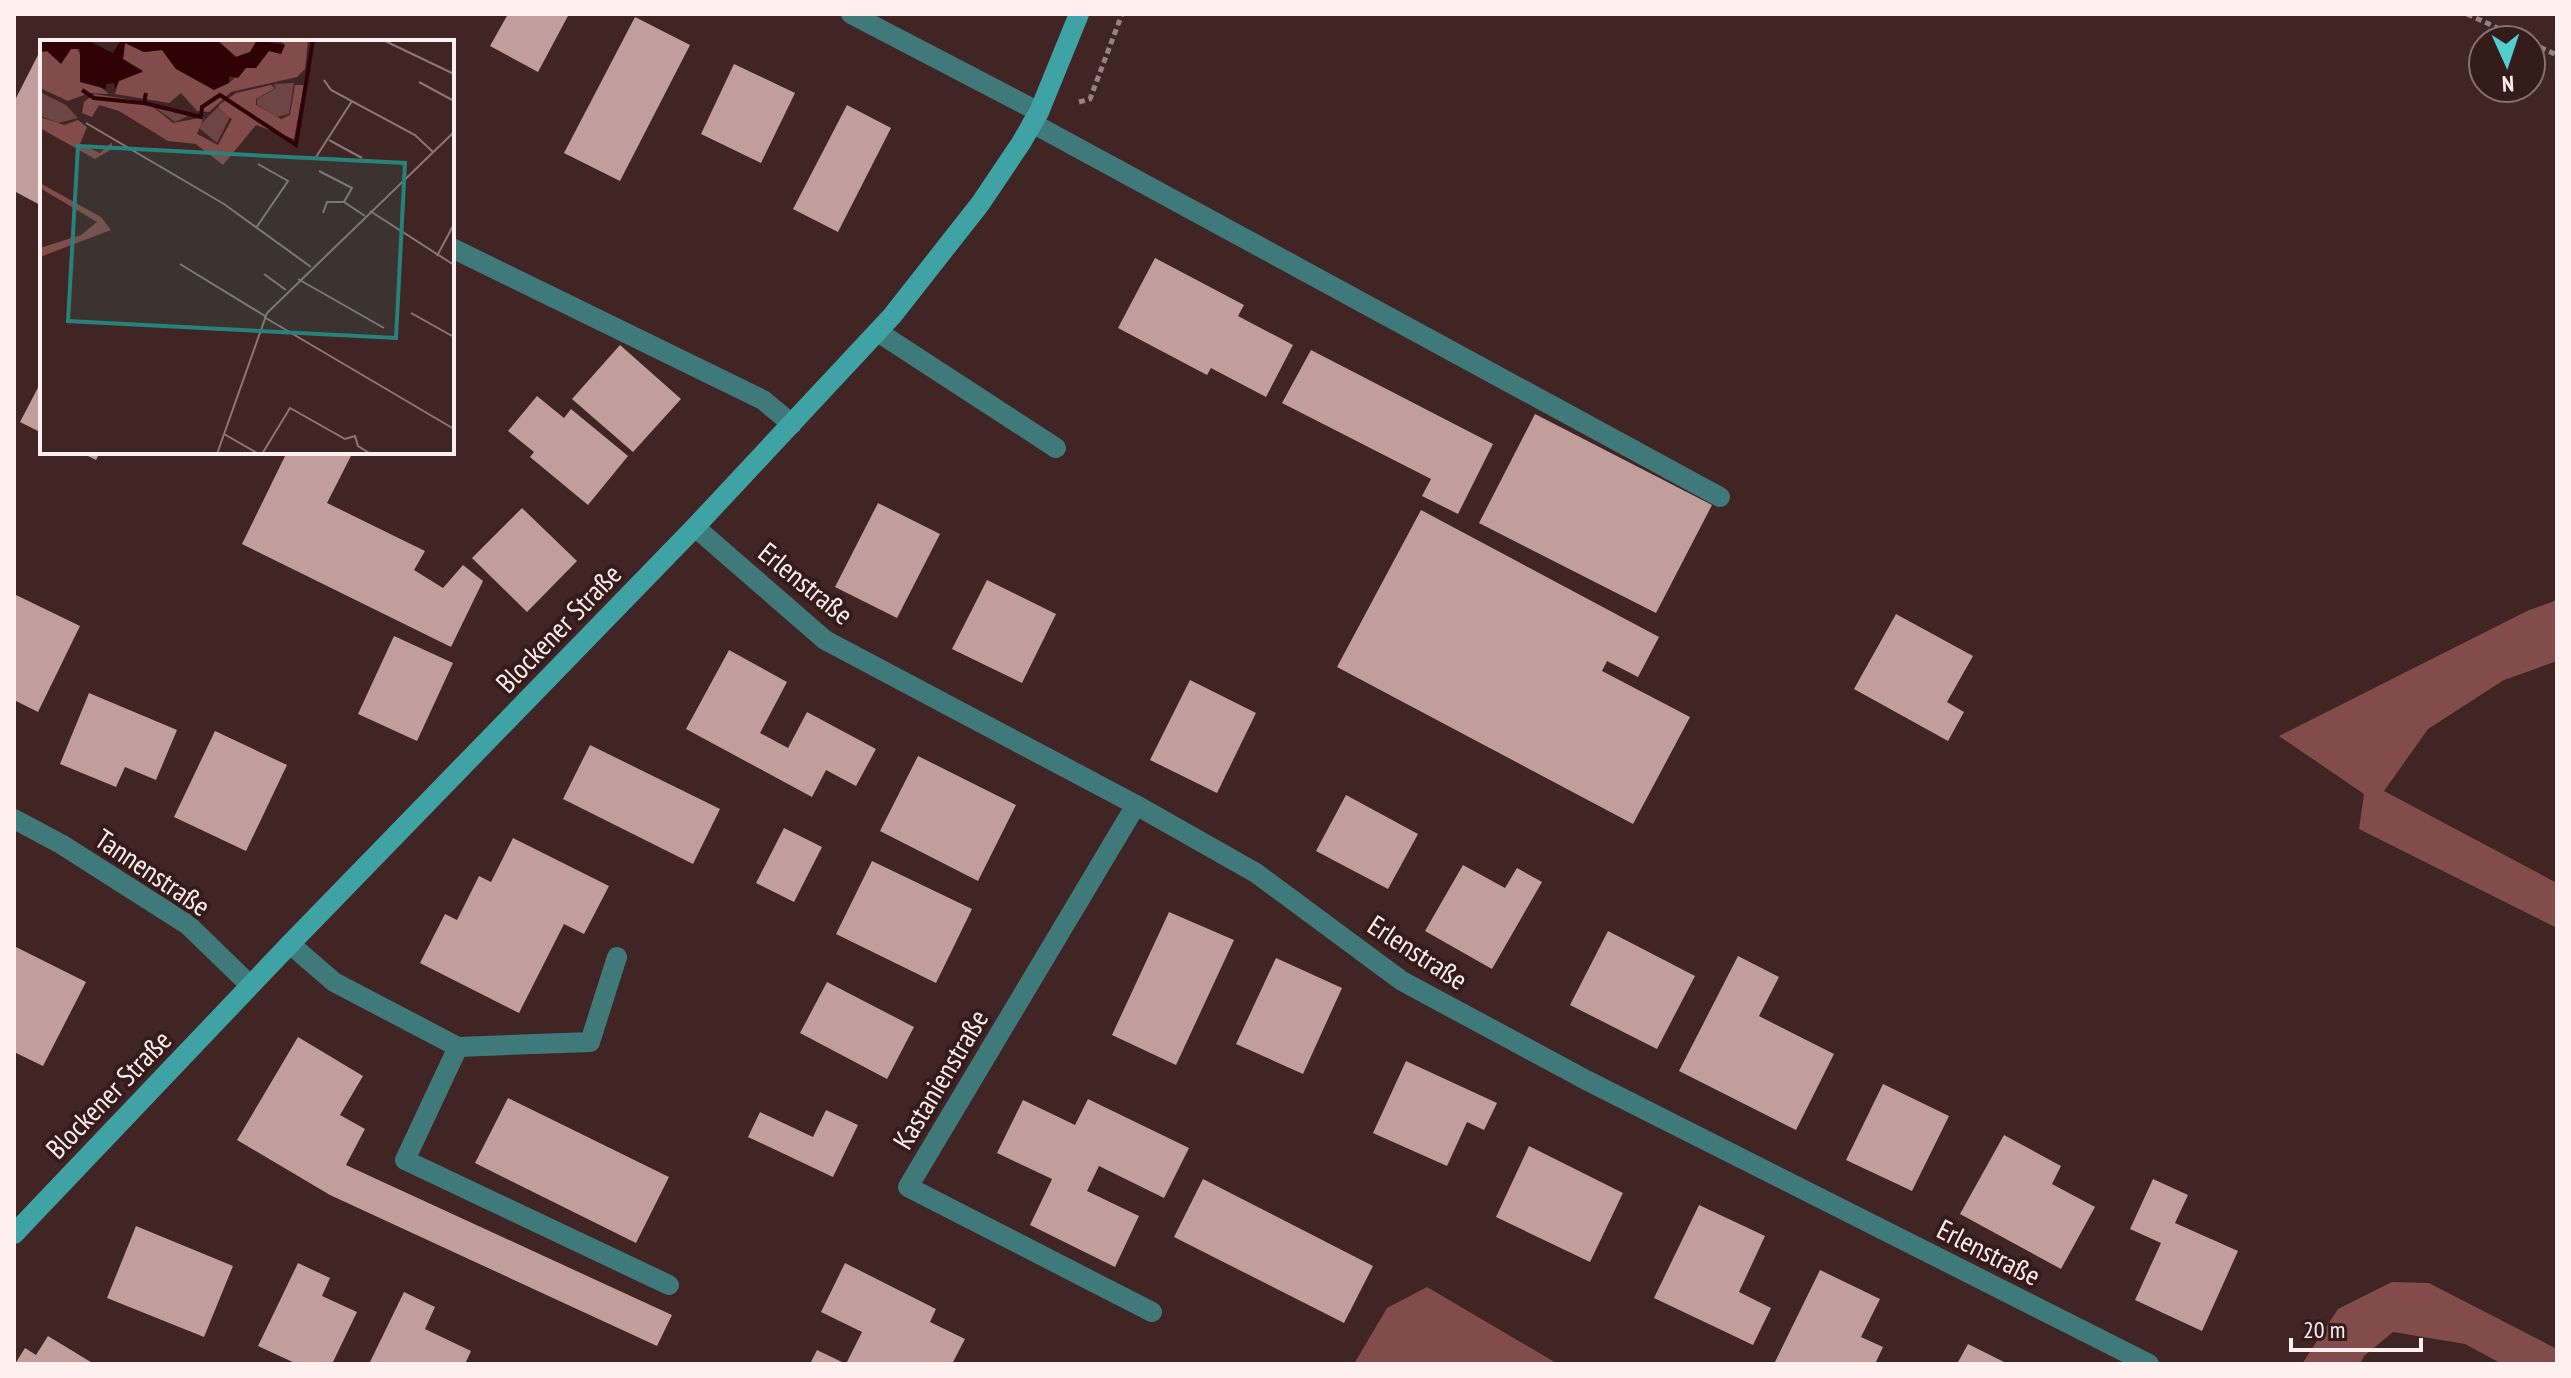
<svg xmlns="http://www.w3.org/2000/svg" width="2571" height="1378" viewBox="0 0 2571 1378" font-family="'PT Sans Narrow',sans-serif">
<style>
.forest{fill:#824c4b}
.building{fill:#c19d9c}
.lines{fill:none;stroke-linecap:round;stroke-linejoin:round}
.path{stroke:#978281;stroke-width:5;stroke-dasharray:6 4;stroke-linecap:butt}
.lane{stroke:#3f797a;stroke-width:20}
.street{stroke:#3f797a;stroke-width:20}
.secondary{stroke:#3fa3a5;stroke-width:20}
.labels{text-anchor:middle;dominant-baseline:central;stroke-width:8;stroke-linejoin:round;paint-order:stroke}
.street-label{font-size:28px;fill:#fff0ef;stroke:#351b1a}
.inset-river{fill:none;stroke:#2f0206;stroke-width:4}
.inset-road{fill:none;stroke:#8c7675;stroke-width:2}
.view{fill:#27827b;fill-opacity:0.15;stroke:#27827b;stroke-width:4}
.inset-edge{fill:none;stroke:#fff0ef;stroke-width:4}
</style>
<rect width="100%" height="100%" fill="#402524"/>
<g class="forest">
<polygon points="2557,600 2557,661 2504,680 2428,729 2384,791 2557,883 2557,928 2359,829 2364,794 2279,736 2527,611"/>
<polygon points="2392,1282 2429,1283 2557,1349 2557,1364 2502,1364 2465,1344 2393,1332 2364,1356 2360,1364 2302,1364 2338,1309"/>
<polygon points="1427,1287 1558,1364 1354,1364 1387,1308"/>
</g>
<g class="building">
<polygon points="508,14 569,14 538,72 490,46"/>
<polygon points="635,17 690,45 620,181 564,153"/>
<polygon points="38,55 42,57 42,206 14,191 14,102"/>
<polygon points="734,64 795,93 761,163 701,134"/>
<polygon points="847,105 891,128 838,232 793,209"/>
<polygon points="1155,258 1244,305 1238,316 1293,345 1266,397 1211,368 1207,375 1118,328"/>
<polygon points="620,345 681,399 633,452 572,399"/>
<polygon points="1311,350 1493,444 1458,514 1422,496 1431,479 1282,403"/>
<polygon points="42,380 42,433 20,422"/>
<polygon points="537,396 564,418 571,409 628,456 588,505 530,457 534,452 508,431"/>
<polygon points="1535,414 1712,505 1656,613 1479,523"/>
<polygon points="80,452 100,452 96,460"/>
<polygon points="287,452 353,452 327,503 425,551 414,570 443,588 463,565 483,581 451,647 242,544"/>
<polygon points="878,503 940,534 897,618 835,587"/>
<polygon points="522,508 577,561 527,612 472,558"/>
<polygon points="1421,510 1659,637 1638,677 1607,661 1602,671 1690,717 1633,824 1337,667"/>
<polygon points="987,580 1056,614 1022,683 952,649"/>
<polygon points="14,594 80,626 38,712 14,700"/>
<polygon points="1896,614 1973,656 1947,702 1964,712 1948,741 1854,689"/>
<polygon points="394,636 453,663 417,741 358,714"/>
<polygon points="729,650 787,682 760,733 788,748 807,712 876,749 856,786 826,770 812,797 686,729"/>
<polygon points="1190,680 1256,713 1217,793 1150,760"/>
<polygon points="89,693 177,730 156,780 125,767 116,787 60,764"/>
<polygon points="215,731 287,765 246,851 174,817"/>
<polygon points="590,745 720,809 693,864 563,799"/>
<polygon points="918,756 1016,805 978,881 880,831"/>
<polygon points="1346,795 1418,834 1388,889 1316,851"/>
<polygon points="784,828 822,847 794,902 756,883"/>
<polygon points="513,838 609,886 584,934 564,924 519,1013 420,963 445,914 457,920 479,876 491,882"/>
<polygon points="872,861 972,909 936,983 836,934"/>
<polygon points="1463,865 1505,888 1517,868 1542,882 1492,969 1425,931"/>
<polygon points="1169,912 1234,940 1176,1065 1112,1035"/>
<polygon points="1608,931 1695,976 1657,1049 1570,1005"/>
<polygon points="14,946 86,982 43,1066 14,1052"/>
<polygon points="1738,956 1779,977 1759,1016 1834,1054 1796,1130 1679,1071"/>
<polygon points="1276,958 1342,988 1303,1074 1236,1044"/>
<polygon points="827,982 914,1027 887,1079 800,1033"/>
<polygon points="298,1037 363,1076 340,1115 365,1129 346,1165 672,1315 657,1346 330,1195 237,1140"/>
<polygon points="1406,1061 1497,1103 1484,1130 1467,1122 1447,1166 1373,1133"/>
<polygon points="1883,1084 1949,1116 1912,1191 1846,1160"/>
<polygon points="508,1098 669,1177 636,1243 475,1163"/>
<polygon points="1088,1099 1189,1148 1164,1198 1099,1166 1087,1191 1139,1216 1115,1267 1030,1225 1052,1179 997,1153 1023,1100 1075,1125"/>
<polygon points="826,1110 858,1125 833,1177 748,1137 760,1112 813,1137"/>
<polygon points="2004,1135 2061,1166 2052,1184 2095,1207 2061,1269 1960,1214"/>
<polygon points="1529,1146 1623,1193 1590,1262 1496,1217"/>
<polygon points="1203,1179 1373,1266 1344,1323 1174,1237"/>
<polygon points="2153,1179 2188,1195 2175,1223 2238,1251 2202,1331 2135,1300 2161,1243 2130,1229"/>
<polygon points="1699,1205 1765,1236 1739,1292 1771,1308 1753,1345 1654,1298"/>
<polygon points="136,1226 233,1266 204,1337 107,1298"/>
<polygon points="298,1263 330,1278 322,1296 357,1312 332,1364 297,1364 258,1346"/>
<polygon points="845,1263 936,1309 930,1322 965,1339 952,1364 846,1364 862,1332 821,1312"/>
<polygon points="1820,1270 1880,1299 1861,1337 1883,1347 1875,1364 1774,1364"/>
<polygon points="404,1292 435,1307 425,1329 471,1351 465,1364 369,1364"/>
<polygon points="48,1336 94,1364 15,1364 25,1348 36,1355"/>
<polygon points="1968,1344 2008,1364 1957,1364"/>
<polygon points="817,1350 846,1364 810,1364"/>
</g>
<g class="lines">
<g class="path">
<polyline points="2467,14 2524,40"/>
<polyline points="2531,43 2557,55"/>
<polyline points="1079,102 1090,99 1122,14"/>
</g>
<g class="lane">
<polyline points="1032,123 1720,497"/>
<polyline points="452,248 763,400 792,424"/>
<polyline points="878,332 1056,448"/>
<polyline points="290,944 334,982 458,1047 405,1160 669,1285"/>
<polyline points="458,1047 590,1042 617,957"/>
</g>
<g class="street">
<polyline points="851,14 1039,112"/>
<polyline points="695,527 825,640 1136,805 1256,873 1402,981 1586,1080 2149,1364"/>
<polyline points="1136,805 908,1187 1152,1312"/>
<polyline points="14,819 61,844 188,925 250,985"/>
</g>
<polyline class="secondary" points="14,1234 290,944 695,527 892,316 980,204 1021,143 1039,112 1079,14"/>
</g>
<g class="labels">
<g class="street-label">
<text transform="translate(806 583) rotate(39)">Erlenstraße</text>
<text transform="translate(558 628) rotate(-46)">Blockener Straße</text>
<text transform="translate(153 872) rotate(34)">Tannenstraße</text>
<text transform="translate(1418 952) rotate(33)">Erlenstraße</text>
<text transform="translate(940 1079) rotate(-59)">Kastanienstraße</text>
<text transform="translate(108 1094) rotate(-46)">Blockener Straße</text>
<text transform="translate(1989 1252) rotate(27)">Erlenstraße</text>
</g>
</g>
<g transform="translate(40 40)">
<rect width="414" height="414" fill="#402524"/>
<path d="M254 43 249 74 237 77 217 65V59L236 48 234 44ZM0 52 26 65 38 78 18 83 0 76ZM109 63 141 70 153 74 135 82ZM177 68 190 77 177 103 158 87Z" fill="#6d4544"/>
<path d="M177 0H217L210 12 196 17ZM239 0H278L268 1 265 29 257 37 191 52 169 72 157 71 141 53 129 63 75 54 79 41 103 32 83 19 85 3 104 12 122 10 136 29 189 43 206 28 216 27 229 10 245 5ZM37 8 52 41 69 54 49 53 28 61 0 48V12ZM231 45 235 48 216 59V65L241 79 250 75 255 45H264L254 99 216 85 183 125 156 104 128 101 79 71 59 65 52 77 42 73 44 62 54 54 107 62 133 83 164 77 157 94 178 105 192 79 178 68 180 64 196 53ZM0 77 24 85 38 80 47 87 40 104 60 113 72 102V109L55 119 0 88ZM0 143 61 177 71 190 0 217V208L41 195 57 182 0 148Z" fill="#824c4b"/>
<path d="M1 0 51 2 73 13 81 0H177L196 17 210 12 217 0 245 5 241 14 229 11 216 28H206L198 38 189 36V43L174 50 136 29 122 10 104 12 85 3 83 19 103 31 79 41 75 49 74 43 66 44V49L40 42V9H31L21 24 7 11 0 12Z" fill="#2f0206"/>
<path class="inset-river" d="M42 50 54 58 103 63M106 53 104 63 161 77 162 67 180 55 256 105 273 0"/>
<path class="inset-road" d="M343 0 414 34M284 40 291 50 375 95 393 112M379 42 414 61M46 83 184 164 271 227M289 100 322 118M276 117 312 61M279 131 312 148 304 162 325 176M330 171 414 225M283 173 287 162H304M216 188 248 141 218 124M397 216 414 184M140 224 225 276M224 234 246 250M258 239 344 288M371 273 414 297M224 277 414 389M184 394 219 414M177 414 227 273 414 92M222 414 250 368 305 399 315 396 318 406 331 414"/>
<path class="view" d="M38 106 365 123 356 298 28 281Z"/>
<rect width="414" height="414" class="inset-edge"/>
</g>
<rect width="2571" height="1378" fill="none" stroke="#fff0ef" stroke-width="32"/>
<g transform="translate(2507 64) rotate(177)"><circle r="38" fill="#351b1a" stroke="#86706f" stroke-width="2"/>
<path d="M0-6L14 30L0 20L-14 30Z" fill="#52cdd0"/>
<text y="-12" font-size="22" font-weight="bold" text-anchor="middle" fill="#fff0ef">N</text>
</g>
<path d="M2291 1338v12h130v-12" fill="none" stroke="#fff0ef" stroke-width="4"/>
<text x="2303" y="1338" font-size="24" fill="#fff0ef" stroke="#351b1a" stroke-width="6" paint-order="stroke">20 m</text>
</svg>
